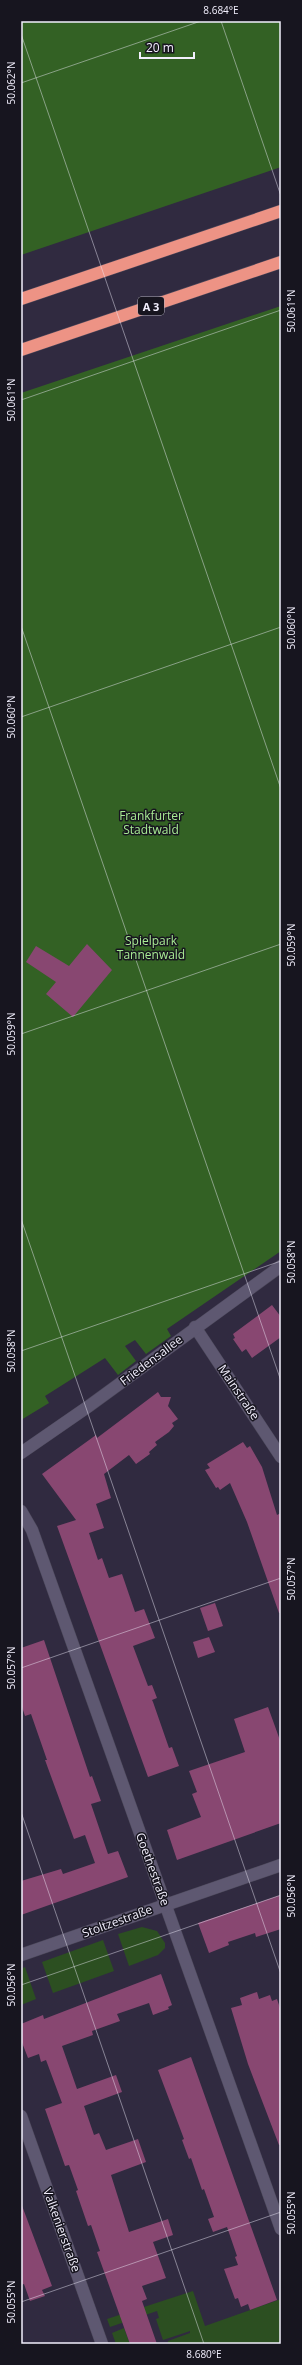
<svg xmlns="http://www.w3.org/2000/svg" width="302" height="2365" font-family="'Open Sans',sans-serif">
  <rect width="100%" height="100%" fill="#302a40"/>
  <g fill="#2c4f21">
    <path d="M142,1927L157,1931L165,1943V1948L158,1955L129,1966L118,1934Z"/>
    <path d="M103,1940L114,1971L53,1993L42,1962Z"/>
    <path d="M25,1967L36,1999L21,2005V1969Z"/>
    <path d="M193,2291L205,2326L281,2299V2344H168V2341L190,2333V2331L163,2340L156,2319L159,2318L157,2311L110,2327L107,2319Z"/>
    <path d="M124,2328L130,2344H116L112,2333Z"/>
  </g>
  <g fill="#336124">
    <path d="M21,21H281V167L21,255Z"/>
    <path d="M281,306V1251L167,1329L171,1336L146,1354L135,1340L125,1346L136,1361L118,1375L105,1358L45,1396L49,1403L21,1420V393Z"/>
  </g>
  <g fill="#884771">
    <path d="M87,944L112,970L73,1017L46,994L56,982L26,962L36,946L69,966Z"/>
    <path d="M272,1305L281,1317V1337L252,1358L246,1349L242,1352L233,1339L235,1338L233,1334Z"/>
    <path d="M158,1392L161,1397H171L168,1406L178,1419L172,1423L174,1426L169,1432L155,1442L157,1445L149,1452L150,1454L136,1464L129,1455L104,1474L111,1498L96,1504L104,1528L89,1533L98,1560L102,1558L109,1578L122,1574L135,1612L144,1609L155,1638L133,1646L148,1686L152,1685L157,1698L152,1700L153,1702L169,1748L172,1747L179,1766L148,1777L57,1526L76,1520L42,1474L96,1435L97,1438Z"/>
    <path d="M243,1442L247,1448L250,1446L262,1467L277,1515L281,1513V1613H279L247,1522L230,1483L220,1490L218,1487L216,1488L205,1470L210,1468L207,1464Z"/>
    <path d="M215,1603L223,1626L208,1631L200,1608Z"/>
    <path d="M209,1637L215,1652L198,1658L193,1642Z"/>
    <path d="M44,1640L90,1777L92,1776L101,1801L91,1804L108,1854L118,1851L128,1877L21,1915V1881L61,1869L63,1874L95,1863L85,1835L74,1839L45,1760H47L31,1714L25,1716L21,1704V1648Z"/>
    <path d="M268,1707L281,1743V1823L177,1860L167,1830L201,1817L192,1794L197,1792L189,1771L245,1752L234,1719Z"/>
    <path d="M281,1895V1929L256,1937L255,1933L228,1942L229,1945L209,1953L198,1923Z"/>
    <path d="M161,1974L172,2005L168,2007L169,2009L153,2015L149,2003L117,2014L120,2021L92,2031L93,2035L62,2046L77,2089L116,2075L122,2092L84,2106L94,2135L99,2133L106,2150L138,2139L146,2162L111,2175L129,2232L168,2219L173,2235L153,2242L166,2278L142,2286L147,2299L142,2301L157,2344H130L97,2252L100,2251L91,2225L88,2226L76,2191L78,2190L69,2165L65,2166L45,2109L62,2103L46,2060L41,2062L39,2054L28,2058L21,2040V2024L43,2015L44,2019Z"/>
    <path d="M257,1992L259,1999L270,1995L272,2001L277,1999L281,2011V2145H279L248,2064L231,2008L242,2005L240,1998Z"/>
    <path d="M191,2057L277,2300L250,2310L248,2304L241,2307L238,2298L235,2299L224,2269L238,2265L235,2257L237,2256L227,2227L213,2232L208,2219L214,2217L204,2189L202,2190L191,2158L189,2159L182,2140L184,2139L158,2070Z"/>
    <path d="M21,2203L52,2286L42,2290L45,2296L30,2301L24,2284L21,2285Z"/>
  </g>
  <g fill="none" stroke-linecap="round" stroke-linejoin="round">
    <defs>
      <g id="minor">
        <path d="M195,1327L281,1457"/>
        <path d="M21,1453L89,1406L281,1266"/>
        <path d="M21,1511L32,1530L281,2229"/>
        <path d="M21,1955L281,1865"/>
        <path d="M21,2116L102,2344"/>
      </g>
      <g id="highway">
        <path d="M21,299L281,211"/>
        <path d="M21,350L281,262"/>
      </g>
    </defs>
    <use href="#minor" stroke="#4c485a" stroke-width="13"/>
    <use href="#highway" stroke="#4c485a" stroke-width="13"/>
    <use href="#minor" stroke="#5e5871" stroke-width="12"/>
    <use href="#highway" stroke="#ed9385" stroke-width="12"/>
  </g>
  <path fill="none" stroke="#f2effd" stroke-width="1" stroke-opacity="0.45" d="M221,21L281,196M21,34L281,789M21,83L201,21M21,400L281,310M21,626L281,1381M21,717L281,627M21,1034L281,944M21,1219L281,1974M21,1351L281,1261M21,1668L281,1578M21,1812L204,2344M21,1985L281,1895M21,2302L281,2212"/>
  <g text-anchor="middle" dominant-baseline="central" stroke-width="3" stroke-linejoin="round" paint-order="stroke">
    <rect fill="#17151f" stroke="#b0aeba" stroke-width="1" x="138" y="297" width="26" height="18" rx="3"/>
    <g font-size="11" font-weight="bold" fill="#f2effd">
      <text x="151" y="306">A 3</text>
    </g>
    <g font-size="12" fill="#a8eb94" stroke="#17151f">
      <text x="151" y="815">Frankfurter<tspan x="151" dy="14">Stadtwald</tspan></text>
      <text x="151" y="940">Spielpark<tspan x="151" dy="14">Tannenwald</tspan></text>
    </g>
    <g font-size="12" fill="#f2effd" stroke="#17151f">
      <text transform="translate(151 1360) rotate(-37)">Friedensallee</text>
      <text transform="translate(239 1392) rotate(56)">Mainstraße</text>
      <text transform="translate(153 1869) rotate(70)">Goethestraße</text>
      <text transform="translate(117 1921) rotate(-20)">Stoltzestraße</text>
      <text transform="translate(62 2230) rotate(70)">Valkenierstraße</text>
    </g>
  </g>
  <rect width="302" height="2365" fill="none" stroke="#17151f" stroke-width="44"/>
  <path d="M140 52v6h54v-6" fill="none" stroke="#f2effd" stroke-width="2"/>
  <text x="146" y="52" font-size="12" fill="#f2effd" stroke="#17151f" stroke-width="3" paint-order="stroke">20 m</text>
  <rect x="22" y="22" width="258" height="2321" fill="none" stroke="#f2effd" stroke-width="1.5"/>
  <g font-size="10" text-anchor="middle" fill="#f2effd">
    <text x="221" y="14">8.684°E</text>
    <text transform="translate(11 83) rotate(-90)" y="4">50.062°N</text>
    <text transform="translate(291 311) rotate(-90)" y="4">50.061°N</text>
    <text transform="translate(11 400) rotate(-90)" y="4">50.061°N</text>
    <text transform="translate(291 628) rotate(-90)" y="4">50.060°N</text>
    <text transform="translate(11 717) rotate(-90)" y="4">50.060°N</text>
    <text transform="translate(291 945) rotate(-90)" y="4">50.059°N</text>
    <text transform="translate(11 1034) rotate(-90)" y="4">50.059°N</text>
    <text transform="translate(291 1262) rotate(-90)" y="4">50.058°N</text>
    <text transform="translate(11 1351) rotate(-90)" y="4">50.058°N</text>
    <text transform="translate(291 1579) rotate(-90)" y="4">50.057°N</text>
    <text transform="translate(11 1668) rotate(-90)" y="4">50.057°N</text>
    <text transform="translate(291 1896) rotate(-90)" y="4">50.056°N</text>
    <text transform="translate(11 1985) rotate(-90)" y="4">50.056°N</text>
    <text transform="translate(291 2213) rotate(-90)" y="4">50.055°N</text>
    <text transform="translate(11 2302) rotate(-90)" y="4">50.055°N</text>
    <text x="204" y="2358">8.680°E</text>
  </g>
</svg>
